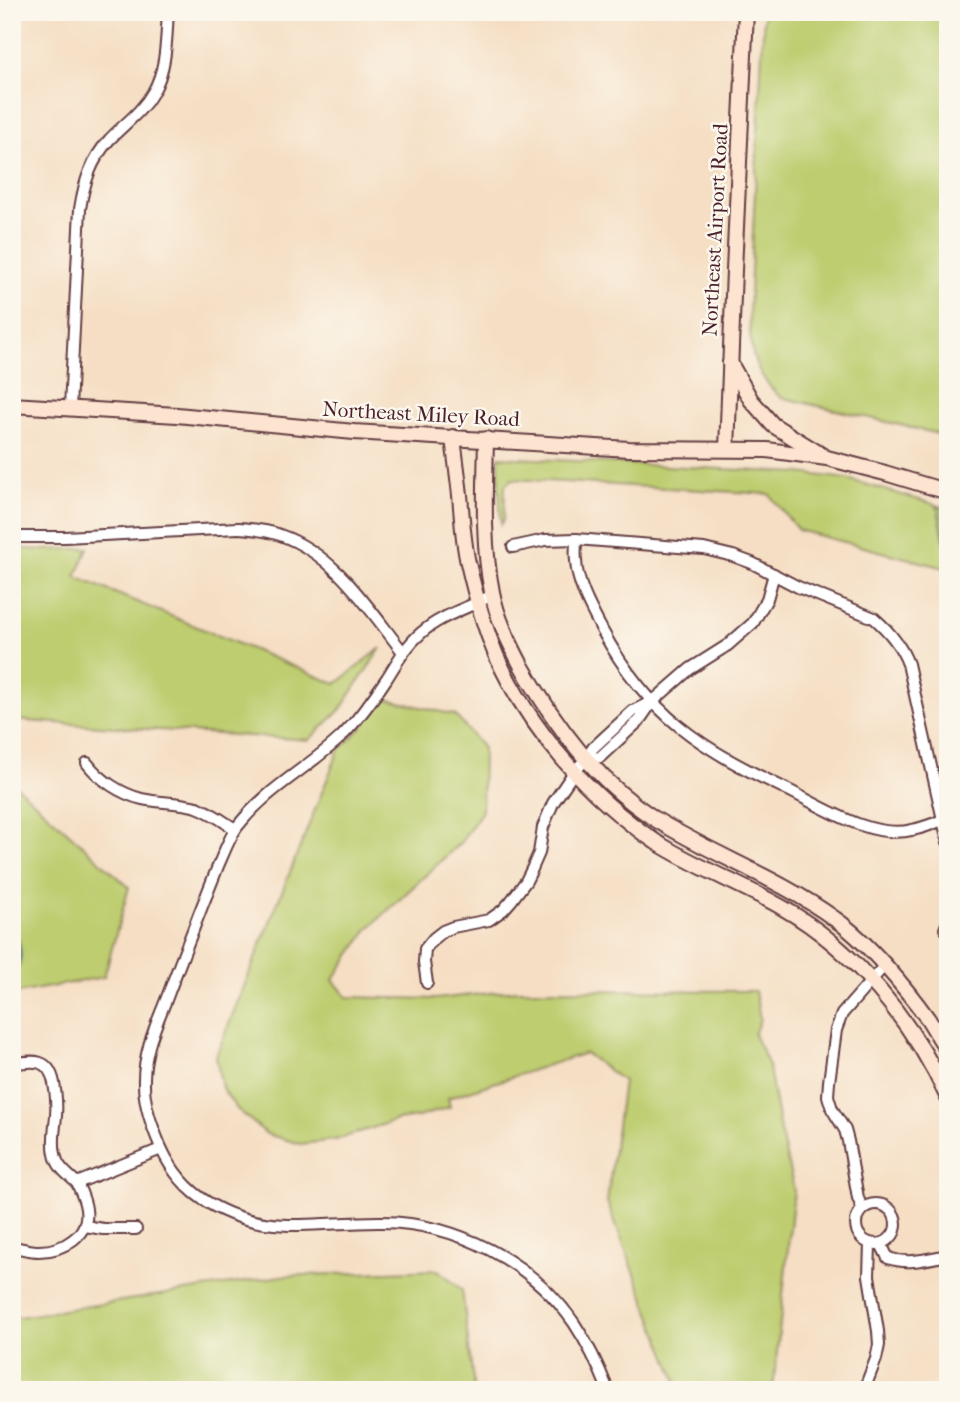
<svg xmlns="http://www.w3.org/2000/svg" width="960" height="1402" font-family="'IM FELL French Canon',serif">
  <defs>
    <pattern id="forest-firs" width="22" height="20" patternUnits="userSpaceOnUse" patternTransform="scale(1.75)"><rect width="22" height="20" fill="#96b062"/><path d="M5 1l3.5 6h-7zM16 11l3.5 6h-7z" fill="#7c8f51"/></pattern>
    <pattern id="water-waves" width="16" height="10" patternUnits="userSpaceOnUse" patternTransform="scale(1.75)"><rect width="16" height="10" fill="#5ea2d3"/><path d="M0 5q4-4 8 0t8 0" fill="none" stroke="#5083ab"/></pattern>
  </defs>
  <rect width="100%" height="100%" fill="#fbf7ec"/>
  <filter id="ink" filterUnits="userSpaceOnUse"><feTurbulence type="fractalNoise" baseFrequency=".0143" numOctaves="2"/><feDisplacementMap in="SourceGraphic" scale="14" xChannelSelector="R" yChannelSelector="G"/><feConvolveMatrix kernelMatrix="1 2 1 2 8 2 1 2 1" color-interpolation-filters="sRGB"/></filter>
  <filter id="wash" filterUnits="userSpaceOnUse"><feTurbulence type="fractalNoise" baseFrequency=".00686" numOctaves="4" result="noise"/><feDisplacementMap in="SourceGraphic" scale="28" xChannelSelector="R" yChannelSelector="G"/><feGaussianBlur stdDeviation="1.57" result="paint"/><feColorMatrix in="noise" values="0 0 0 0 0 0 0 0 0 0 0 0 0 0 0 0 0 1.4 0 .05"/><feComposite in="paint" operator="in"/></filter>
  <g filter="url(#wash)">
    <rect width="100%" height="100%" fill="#f5dec3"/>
    <g fill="#bdcd6f" stroke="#84764d" stroke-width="2">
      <path d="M764,12H948V437L943,435L780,397C752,371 750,350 749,313Z"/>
      <path d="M499,457L799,473L847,479L937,505L948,558V569L798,530L769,494L512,479L505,485L504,519L501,524L499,490Z"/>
      <path d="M12,548L45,550L88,548L76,577L336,684L381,648L340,710L309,740L12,720Z"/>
      <path d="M382,698L455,715L483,748L482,811L461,842L368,929L333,980L347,997L436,999L516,990L755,991L760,1019L754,1035L768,1063L780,1130L794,1190L773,1390H680L607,1202L623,1081L585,1053L448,1098L450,1107L418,1117L397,1120L335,1140L300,1144L267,1134L237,1109L222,1088L216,1056L339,750L363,726Z"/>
      <path d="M12,782L129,887L104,977L12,994Z"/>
      <path d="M438,1270L462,1290L474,1390H12V1318L281,1276Z"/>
    </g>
    <path fill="url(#forest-firs)" stroke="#706846" stroke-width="2" d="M937,505L948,509V558Z"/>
    <g fill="url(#water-waves)" stroke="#54607f" stroke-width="2">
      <path d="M12,930C23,944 24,963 12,977Z"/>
      <path d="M943,1342L948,1343V1366L938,1364L939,1351Z"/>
    </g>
  </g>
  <g filter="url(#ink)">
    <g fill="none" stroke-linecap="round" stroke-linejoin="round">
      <defs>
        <g id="street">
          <path d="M70,408L80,209C84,183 91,160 109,140C124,124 142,112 153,92C167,68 166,39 168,12"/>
          <path d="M12,537H65L238,528C252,529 267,530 280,535C335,554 368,608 403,652"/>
          <path d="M576,539C576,546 575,554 576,561C577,584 591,609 602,630C648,716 702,749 788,790C823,807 872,840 912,830C922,828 933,824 942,820"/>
          <path d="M513,547L545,540L576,539L704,549L733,556L752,563L798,587L874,618C889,631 901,645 908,664L948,842"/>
          <path d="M492,595C469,608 441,615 421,633C406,646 397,662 387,678C373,699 359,719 341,737C307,769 267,788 237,827C229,838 224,853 218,866C210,887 201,908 193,930C184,953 175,976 166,1000C155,1027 143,1054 144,1084C144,1102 150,1121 157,1138C166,1162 180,1183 201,1198C260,1239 317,1221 382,1222C457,1223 532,1262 574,1323C588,1344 599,1367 608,1390"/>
          <path d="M585,760L593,748L633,711L649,703"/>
          <path d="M87,763C100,780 121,794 142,799C160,803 179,802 197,807C211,812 223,821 235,829"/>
          <path d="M945,929L948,922"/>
          <path d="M427,983L424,962L425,949L434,938L443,931L453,927L489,920L503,910L511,901L526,881L532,869L539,853L543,827L553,803L574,772L585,760L600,757L639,721L652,702L690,669L728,645L753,623L767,599L774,574"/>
          <path d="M12,1064C34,1060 49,1058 54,1083C56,1094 57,1104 56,1116C55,1128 52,1141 55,1154C57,1167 67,1174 77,1183L161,1149"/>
          <circle cx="876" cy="1224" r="20"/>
          <path d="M862,1208L858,1198L848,1141L845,1130L832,1109L828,1096L829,1082L836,1030L842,1014L884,966"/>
          <path d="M85,1226L103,1229H136"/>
          <path d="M881,1244L888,1258C908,1265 927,1259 948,1255"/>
          <path d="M12,1247C21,1248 30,1251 39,1251C63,1251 90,1235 86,1209C85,1200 81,1192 77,1183"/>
          <path d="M864,1390L876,1359L879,1345L878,1331L869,1276L870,1244"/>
        </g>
        <g id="secondary">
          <path d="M730,363L751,400L773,425L823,456"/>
          <path d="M12,405L177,415L354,432L629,449L767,450L827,458L885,473L948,492"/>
          <path d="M453,437C455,456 458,476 460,495C462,518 463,541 468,563C475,594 484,626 496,655C529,729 589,797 656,842C697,868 742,884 783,908C855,949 914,1024 948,1098"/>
          <path d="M486,439C485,489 482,542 492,592C497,618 509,642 521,665C555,725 596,781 655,819C713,855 779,878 835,919C868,942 905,987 928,1019C935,1030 941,1041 948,1051"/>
          <path d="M727,449L734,270L746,12"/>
        </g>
      </defs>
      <use href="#street" stroke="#643c42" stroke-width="14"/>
      <use href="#secondary" stroke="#643c42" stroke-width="18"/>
      <use href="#street" stroke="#fff" stroke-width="10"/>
      <use href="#secondary" stroke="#fde4d0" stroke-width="14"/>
    </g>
  </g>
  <g text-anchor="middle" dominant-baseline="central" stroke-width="5" stroke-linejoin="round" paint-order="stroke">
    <g font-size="21" fill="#4a1f2b" stroke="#fbf7ec">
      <text transform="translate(715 230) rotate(-87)">Northeast Airport Road</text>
      <text transform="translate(421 414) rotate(3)">Northeast Miley Road</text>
    </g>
  </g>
  <rect width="960" height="1402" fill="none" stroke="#fbf7ec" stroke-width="42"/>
</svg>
